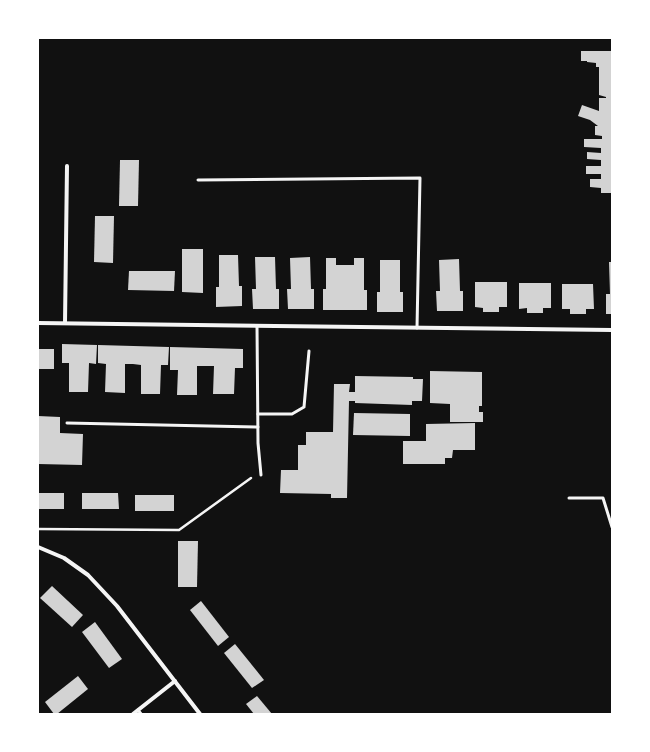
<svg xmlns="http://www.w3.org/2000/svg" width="650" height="752" font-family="Roboto,sans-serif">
  <rect width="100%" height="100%" fill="#111"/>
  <g fill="#d3d3d3">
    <path d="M581,51H612V193H601V188L590,187V179H601V174H586V166H601V160L587,159V152L601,153V148L584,147V139H602V136L595,135V126H598L590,120L578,116L582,105L599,111V98H606V97L599,95V67H596V63L587,62V61H581Z"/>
    <path d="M120,160H139L138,206H119Z"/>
    <path d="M95,216H114L113,263L94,262Z"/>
    <path d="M182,249H203V293L182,292Z"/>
    <path d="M219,255H238L239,286H242V306L216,307V287H219Z"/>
    <path d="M255,257H275L276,289H279V309H253L252,289H256Z"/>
    <path d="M310,257L311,289H314V309H288L287,289H291L290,258Z"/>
    <path d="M326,258H336V265H354V258H364V290H367V310H323V289H326Z"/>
    <path d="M459,259L460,291H463V311H437L436,291H440L439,260Z"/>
    <path d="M380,260H400V292H403V312H377V292H380Z"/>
    <path d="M609,262H612V314H606V294H610Z"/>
    <path d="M129,271H175L174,291L128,290Z"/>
    <path d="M475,282H507V307H499V312H483V308L475,307Z"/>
    <path d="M519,283H551V308H543V313H527V308L519,309Z"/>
    <path d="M562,284H593L594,309H586V314H570V309H562Z"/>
    <path d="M62,344L97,345L96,364L89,363L88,392H69V363H62Z"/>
    <path d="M98,345L169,347L168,365H161L160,394H141V365L133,364H125V393L105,392L106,364L98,363Z"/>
    <path d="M170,347L243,349V368H235L234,394H213L214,366H197V395H177L178,370H170Z"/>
    <rect x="38" y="349" width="16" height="20"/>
    <path d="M430,371L482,372V406H479V412H483V422H450V404L430,403Z"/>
    <path d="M355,376L413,377V379H423L422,401H412V405L355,403V401H349L347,498H331V494L280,493L281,470H298V445H306V432H333L334,384H350L349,392H355Z"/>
    <path d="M354,413L410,414V436L353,435Z"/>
    <path d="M38,416L60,417V433L83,434L82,465L38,464Z"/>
    <path d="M475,423V450H453L452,458H445V464H403V441H426V424Z"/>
    <rect x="38" y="493" width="26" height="16"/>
    <path d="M82,493H118L119,509H82Z"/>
    <rect x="135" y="495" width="39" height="16"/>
    <path d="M178,541H198L197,587H178Z"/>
    <path d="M52,586L83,615L72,627L40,598Z"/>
    <path d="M201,601L229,637L218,646L190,610Z"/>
    <path d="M95,622L122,659L109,668L82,632Z"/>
    <path d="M235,644L264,680L252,688L224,653Z"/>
    <path d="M78,676L88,689L57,714H54L45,702Z"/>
    <path d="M257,696L272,714H254L246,704Z"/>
  </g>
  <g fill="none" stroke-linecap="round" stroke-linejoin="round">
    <path stroke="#f5f5f5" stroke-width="2.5" d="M38,529L179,530L251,478"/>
    <g stroke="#f5f5f5" stroke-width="3">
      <path d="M198,180L420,178L417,328"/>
      <path d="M257,326L258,443L261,475"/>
      <path d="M258,414H292L304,407L309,351"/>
      <path d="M67,423L258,427"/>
      <path d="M569,498H603L612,527"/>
      <path d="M138,710L141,714"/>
    </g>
    <g stroke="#f5f5f5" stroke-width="4">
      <path d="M38,323L612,330"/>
      <path d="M65,323L67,166"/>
      <path d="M38,547L64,558L88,575L117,606L200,714"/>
      <path d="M133,714L175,681"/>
    </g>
  </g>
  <rect width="650" height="752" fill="none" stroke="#ffffff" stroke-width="78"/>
</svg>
